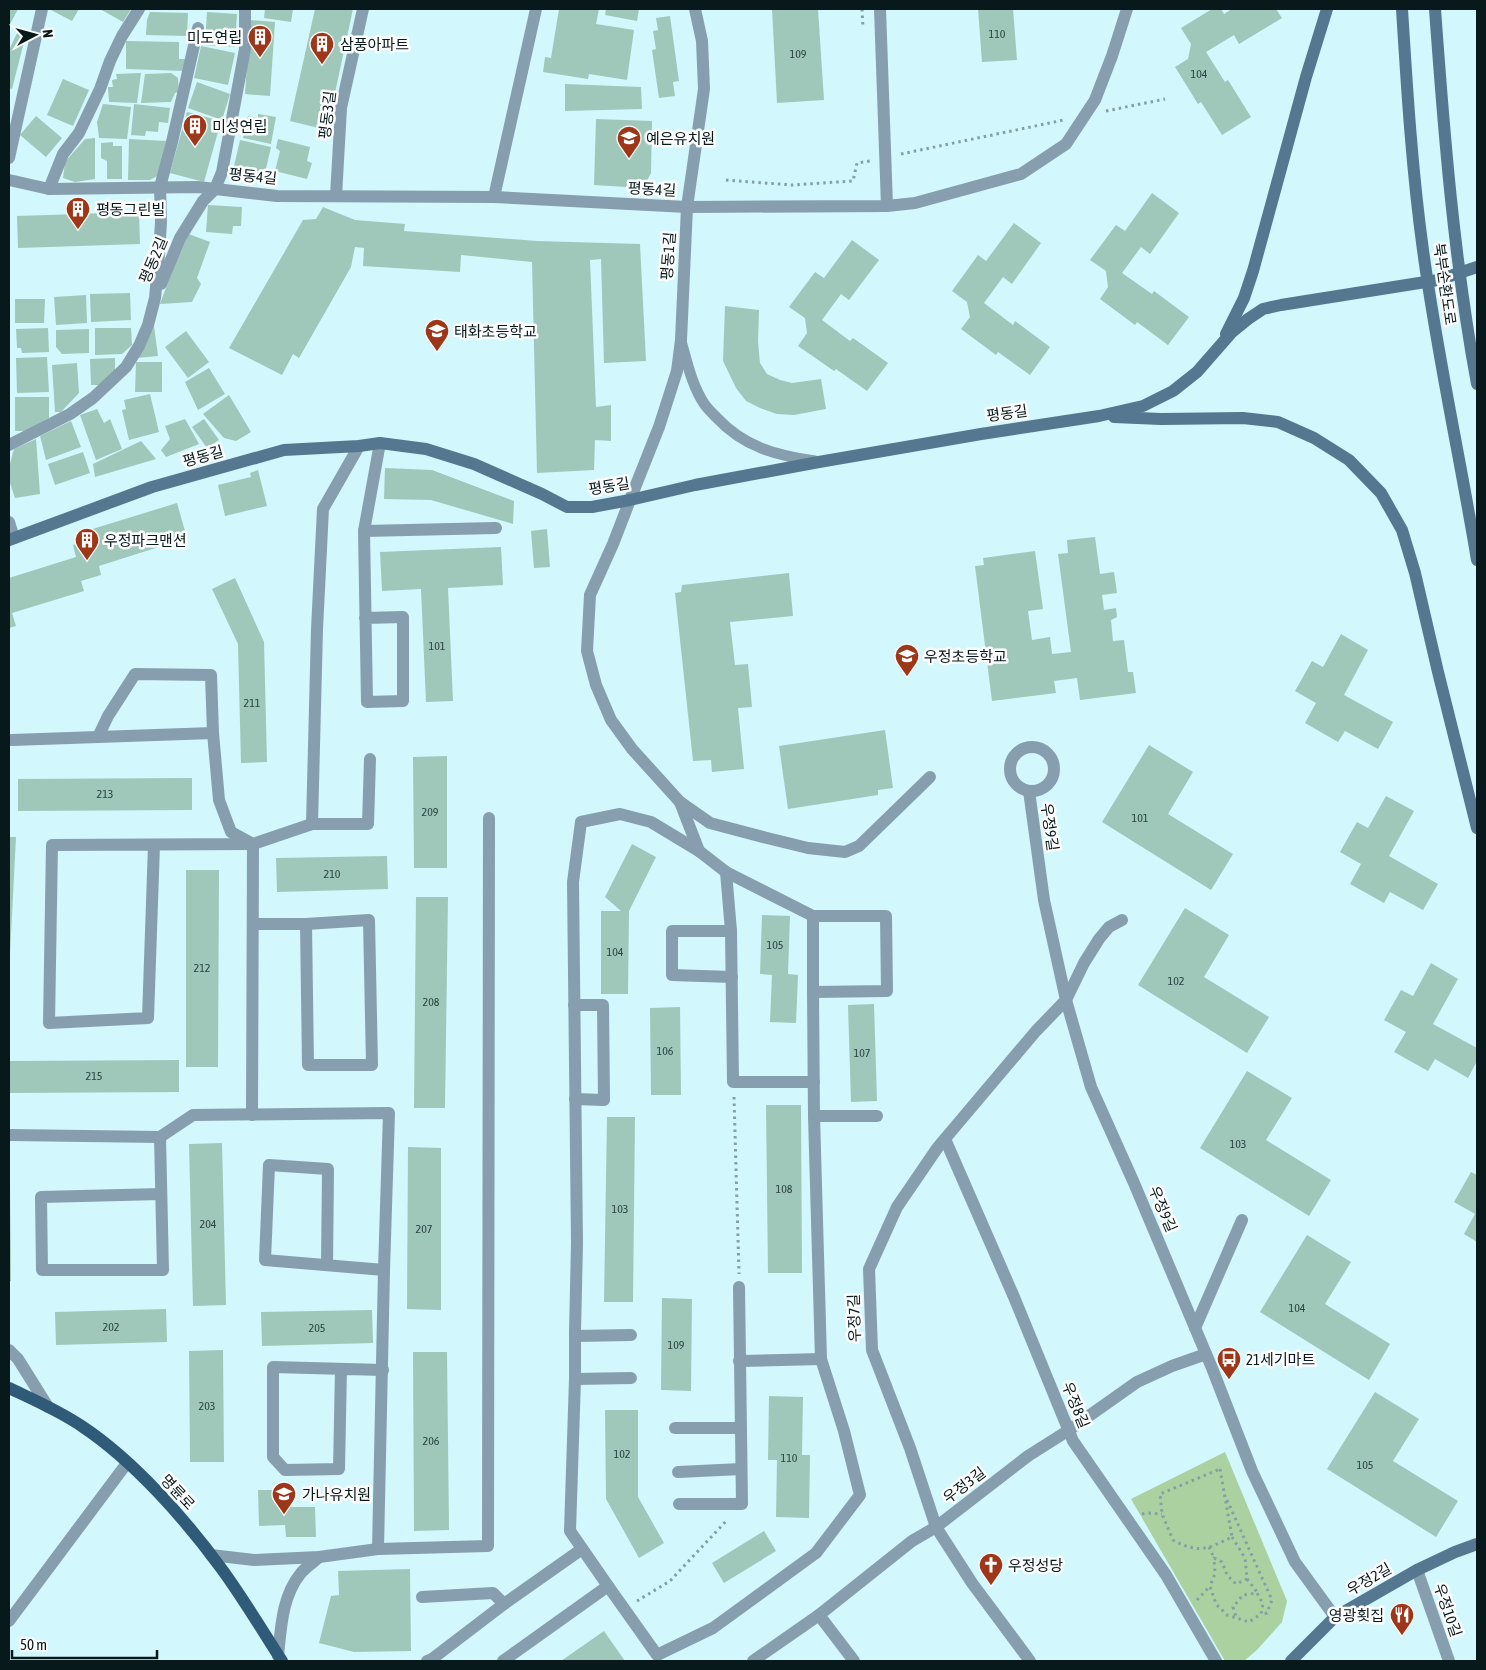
<svg xmlns="http://www.w3.org/2000/svg" width="1486" height="1670" font-family="'Asap Condensed','Noto Sans KR',sans-serif">
  <rect width="100%" height="100%" fill="#d2f7fc"/>
  <path fill="#acd1a1" d="M1225,1452L1287,1601L1282,1622L1257,1650L1244,1661H1225L1131,1499Z"/>
  <g fill="#9fc8ba">
    <path d="M9,9H18L9,26Z"/>
    <path d="M49,9H79L72,21Z"/>
    <path d="M100,9H131L123,22Z"/>
    <path d="M265,9H293L291,22L264,18Z"/>
    <path d="M315,9H353L327,130L290,121Z"/>
    <path d="M559,9H599L596,24L634,30L627,80L589,74L588,79L543,72L545,57L551,58Z"/>
    <path d="M606,9H639L637,21L605,15Z"/>
    <path d="M772,9H818L824,100L777,103Z"/>
    <path d="M978,9H1013L1017,60L982,62Z"/>
    <path d="M1212,9H1221L1224,14L1232,9H1276L1282,18L1239,44L1234,35L1206,52L1225,82L1228,80L1251,117L1222,135L1201,102L1198,104L1175,67L1188,59L1191,44L1181,28Z"/>
    <path d="M150,12L188,13L187,36L146,35L147,20Z"/>
    <path d="M207,12L237,14L235,47L205,45Z"/>
    <path d="M670,16L679,81L673,82L675,96L659,98L652,50L656,49L653,31L658,30L656,18Z"/>
    <path d="M250,20L275,22L270,96L245,94Z"/>
    <path d="M18,31L26,34L12,89L9,88V50Z"/>
    <path d="M126,41L179,42V59H185V71L126,69Z"/>
    <path d="M201,46L235,53L228,85L194,78Z"/>
    <path d="M141,73L137,103L109,102L108,87H113L112,80L117,79L116,74Z"/>
    <path d="M171,73L178,78L179,92L175,93L171,102L141,103L145,74Z"/>
    <path d="M63,79L89,90L73,126L47,115Z"/>
    <path d="M197,82L230,94L222,120L188,108Z"/>
    <path d="M565,84L641,87L642,109L565,111Z"/>
    <path d="M103,104L131,107L127,139L99,138L97,122Z"/>
    <path d="M134,104L170,108L168,123L159,122L158,132L146,131L145,136L131,135Z"/>
    <path d="M187,112L221,121L204,182L170,173Z"/>
    <path d="M258,114L276,117L271,144L243,138L248,116L258,118Z"/>
    <path d="M36,116L62,138L46,157L20,135Z"/>
    <path d="M596,119L652,121L651,173L643,188L594,185Z"/>
    <path d="M95,138V179L75,182L63,178L65,162L85,139Z"/>
    <path d="M129,139L166,141L159,175L150,180H128Z"/>
    <path d="M278,139L310,147L307,161L312,163L307,179L275,171L280,151L276,148Z"/>
    <path d="M240,140L271,147L265,173L234,166Z"/>
    <path d="M113,142V146H122V179H107V161L101,158V143Z"/>
    <path d="M1152,193L1179,213L1150,254L1141,247L1122,273L1152,294L1154,291L1189,317L1168,345L1137,322L1135,325L1100,299L1108,287L1106,271L1090,260L1116,225L1125,231Z"/>
    <path d="M208,205L242,207L241,226H233L232,234L206,232Z"/>
    <path d="M323,207L355,220L405,224L404,231L537,241L640,244L646,361L604,363L601,259L590,260L596,407L611,405V441L595,440L594,470L537,473L532,262L461,255L460,272L363,266L364,248L355,247L351,267L299,358L293,354L282,375L229,348L303,220L316,219Z"/>
    <path d="M139,212L140,244L18,248L17,216Z"/>
    <path d="M1014,223L1041,243L1012,284L1003,277L984,303L1013,325L1015,321L1050,347L1030,375L998,352L996,355L961,329L970,317L967,302L952,291L978,255L986,261Z"/>
    <path d="M186,233L210,242L197,278L201,284L192,302L160,304Z"/>
    <path d="M852,240L879,260L849,300L841,294L822,320L850,341L853,338L888,363L867,391L836,369L834,371L798,346L807,333L805,318L789,307L815,272L824,278Z"/>
    <path d="M130,293L131,320L91,322L90,294Z"/>
    <path d="M86,295L87,323L56,325L54,297Z"/>
    <path d="M15,299H45L44,323H15Z"/>
    <path d="M725,306L759,310L758,342L760,363L767,374L780,380L792,383L821,379L826,409L794,415L777,414L760,408L746,401L736,388L723,361Z"/>
    <path d="M154,326L158,356L137,358Z"/>
    <path d="M48,328L49,352L22,353L21,348H17L16,329Z"/>
    <path d="M95,328H131L132,345L122,354L95,355Z"/>
    <path d="M89,329V353L62,354L56,347V330Z"/>
    <path d="M186,331L209,362L188,378L165,347Z"/>
    <path d="M47,357L49,392L17,393L16,358Z"/>
    <path d="M115,358V372L100,385H91L90,359Z"/>
    <path d="M136,362H162V392H135Z"/>
    <path d="M77,363L79,393L61,412H55L52,365Z"/>
    <path d="M209,368L225,394L198,410L185,382Z"/>
    <path d="M150,394L159,432L129,440L122,410L126,409L124,400Z"/>
    <path d="M229,395L251,432L236,441L224,438L203,414Z"/>
    <path d="M15,397H49V418L25,431H15Z"/>
    <path d="M97,409L104,423L110,419L122,449L96,460L80,415Z"/>
    <path d="M185,419L199,444L166,457L161,450L170,439L165,426Z"/>
    <path d="M204,419L219,440L207,448L192,427Z"/>
    <path d="M71,421L81,447L46,460L40,436Z"/>
    <path d="M36,439L40,494L15,498L9,480V467L14,449Z"/>
    <path d="M141,441L156,459L95,477L93,464Z"/>
    <path d="M83,452L90,473L55,485L48,464Z"/>
    <path d="M385,468L432,470L514,501L513,524L431,500L384,499Z"/>
    <path d="M258,470L267,506L225,516L218,485L251,477L250,473Z"/>
    <path d="M177,503L187,538L99,566L101,575L81,581L84,591L12,613L16,626L9,628V578L76,557L73,545L89,540L86,531Z"/>
    <path d="M547,529L550,567L534,568L531,531Z"/>
    <path d="M1095,537L1100,574L1114,572L1117,593L1102,595L1104,610L1116,608L1117,617L1111,620L1113,641L1124,640L1128,672H1133L1136,693L1080,700L1077,678L1054,681L1056,693L992,701L975,566L984,565L983,558L1035,551L1043,609L1028,611L1032,640L1050,637L1052,654L1071,652L1058,554L1068,553L1067,540Z"/>
    <path d="M501,547L503,585L448,588L453,701L426,702L421,589L382,591L380,552Z"/>
    <path d="M789,573L793,616L730,622L735,665L748,664L752,707L738,708L744,769L712,772L711,760L693,761L675,593L681,592L682,585Z"/>
    <path d="M235,578L264,642L267,762L241,763L238,644L212,589Z"/>
    <path d="M1341,634L1368,650L1344,695L1393,722L1378,749L1345,731L1338,742L1305,723L1316,703L1295,691L1312,661L1323,667Z"/>
    <path d="M885,730L893,788L878,790V795L788,809L779,746Z"/>
    <path d="M1149,745L1193,772L1168,814L1233,854L1211,890L1102,822Z"/>
    <path d="M447,756V868H414L413,757Z"/>
    <path d="M192,778V810L18,811V779Z"/>
    <path d="M1386,796L1414,811L1389,856L1438,884L1423,910L1390,892L1384,903L1350,884L1361,864L1340,852L1357,822L1368,828Z"/>
    <path d="M9,837H16L10,954H9Z"/>
    <path d="M632,844L656,857L629,911L628,994H601V911H621L605,897Z"/>
    <path d="M387,856L388,889L277,892L276,858Z"/>
    <path d="M186,870H219L218,1067H186Z"/>
    <path d="M416,897H448L445,1108H414Z"/>
    <path d="M1185,908L1229,935L1204,977L1269,1017L1247,1053L1138,985Z"/>
    <path d="M762,915L790,916L788,974L798,975L796,1023L770,1022L772,975L760,974Z"/>
    <path d="M1431,963L1458,979L1433,1024L1477,1048V1061L1468,1078L1435,1059L1428,1071L1394,1052L1406,1032L1384,1020L1401,990L1413,996Z"/>
    <path d="M874,1004L877,1101L851,1102L848,1005Z"/>
    <path d="M680,1007L681,1095H651L650,1008Z"/>
    <path d="M179,1060V1092L9,1093V1061Z"/>
    <path d="M1247,1071L1292,1098L1266,1140L1331,1180L1309,1216L1200,1148Z"/>
    <path d="M766,1105H801L802,1273H768Z"/>
    <path d="M607,1117H635L633,1302H604Z"/>
    <path d="M222,1143L226,1305L193,1306L189,1144Z"/>
    <path d="M408,1147L441,1148V1310L407,1309Z"/>
    <path d="M1471,1172L1477,1175V1242L1464,1234L1475,1214L1454,1202Z"/>
    <path d="M9,1182H10L11,1281H9Z"/>
    <path d="M1307,1235L1351,1262L1325,1304L1390,1344L1369,1380L1260,1312Z"/>
    <path d="M662,1298L692,1299L691,1391L661,1390Z"/>
    <path d="M166,1309L167,1342L56,1345L55,1312Z"/>
    <path d="M372,1310L373,1343L262,1346L261,1312Z"/>
    <path d="M223,1350L224,1462H190L189,1351Z"/>
    <path d="M413,1352H447L449,1530L414,1531Z"/>
    <path d="M1375,1392L1419,1419L1393,1461L1458,1501L1436,1537L1327,1469Z"/>
    <path d="M769,1396L803,1397L802,1455H810L809,1518L776,1517L777,1460H768Z"/>
    <path d="M605,1410H638V1497L664,1543L639,1558L606,1499Z"/>
    <path d="M258,1490H287V1507H315L316,1537H286L285,1525L259,1526Z"/>
    <path d="M764,1531L776,1551L724,1583L712,1563Z"/>
    <path d="M410,1569L411,1651L354,1652L319,1643L331,1596L339,1595L338,1571Z"/>
    <path d="M604,1631L625,1661H561Z"/>
  </g>
  <g fill="none" stroke-linecap="round" stroke-linejoin="round">
    <g stroke="#83a0a4" stroke-width="3" stroke-dasharray="2.5 4" stroke-linecap="butt">
      <path d="M862,9L863,28"/>
      <path d="M1106,111L1165,99"/>
      <path d="M901,154L1064,120"/>
      <path d="M726,180L792,185L853,181L857,163L870,161"/>
      <path d="M734,1097L739,1274"/>
      <path d="M1220,1469L1232,1537C1207,1549 1199,1554 1173,1540L1162,1514L1160,1494Z"/>
      <path d="M1227,1500L1272,1600L1267,1613L1261,1614"/>
      <path d="M1142,1514L1148,1513L1162,1514"/>
      <path d="M1232,1537L1245,1558L1247,1579L1236,1584L1227,1575L1222,1562L1214,1558L1215,1574L1210,1586L1216,1604L1227,1615L1249,1622L1261,1614L1263,1604L1257,1593L1243,1595L1233,1607L1236,1617"/>
      <path d="M1209,1547L1214,1558"/>
      <path d="M1247,1579L1257,1592"/>
      <path d="M1197,1600L1210,1586"/>
      <path d="M637,1601L670,1581L728,1519"/>
    </g>
    <path stroke="#879eaf" stroke-width="11" d="M681,341C687,362 692,386 705,405C708,409 712,413 716,417C744,447 775,455 815,461"/>
    <g stroke="#879eaf" stroke-width="12">
      <path d="M695,9L702,41L704,89L687,207L681,340L677,371L659,427L630,500L613,544L590,595L587,651L596,685L611,720L632,749L680,802L710,823L767,838L808,848L845,852L859,846L930,777"/>
      <path d="M9,158L42,9"/>
      <path d="M9,180L49,189L198,187L277,196L494,197L687,207L887,206L880,9"/>
      <path d="M49,189L63,154L79,133L100,89L110,61L122,36L139,9"/>
      <path d="M336,196L341,108L363,9"/>
      <path d="M494,197L536,9"/>
      <path d="M887,206L915,203L1021,174L1066,144L1095,100L1112,56L1127,9"/>
      <path d="M161,284L180,238L203,201L215,189L222,172L245,49V9"/>
      <path d="M9,445L70,414L93,398L126,367L139,346L148,325L155,298L159,255L161,222L160,187L172,142L198,28"/>
      <path d="M9,522L14,538"/>
      <path d="M364,531L496,528"/>
      <path d="M365,618L403,617V701L367,702L364,531L380,443"/>
      <path d="M213,733L98,737L108,716L135,674L211,675L213,733L219,800L231,832L253,844L252,1115"/>
      <path d="M12,740L98,737"/>
      <circle cx="1032" cy="769" r="22"/>
      <path d="M1029,791L1044,900L1066,1000L1091,1087L1134,1183L1212,1368L1252,1471L1295,1562L1335,1617"/>
      <path d="M680,802L699,851L726,872L813,916H886L887,991L813,992V916"/>
      <path d="M312,824H368L370,759"/>
      <path d="M154,845L148,1018L49,1023L52,845L253,844L312,824L317,629L323,509L359,446"/>
      <path d="M726,872L731,931L733,1082H814"/>
      <path d="M253,924H306L308,1065H372L369,920L306,924"/>
      <path d="M731,931H672V975L732,977"/>
      <path d="M574,1005H603L604,1100L575,1099"/>
      <path d="M814,1116H877"/>
      <path d="M9,1135L160,1137L193,1115L389,1113L384,1270L378,1549"/>
      <path d="M160,1137L163,1270H42L41,1197L161,1194"/>
      <path d="M945,1139L1014,1297L1073,1441L1166,1575L1216,1661"/>
      <path d="M327,1264L328,1169L269,1165L265,1260L384,1270"/>
      <path d="M1195,1328L1242,1220"/>
      <path d="M575,1336L631,1335"/>
      <path d="M9,1350L18,1359L48,1407"/>
      <path d="M739,1361L821,1359"/>
      <path d="M341,1369L339,1469L285,1470L273,1457V1367L383,1370"/>
      <path d="M575,1379L631,1378"/>
      <path d="M675,1428H740"/>
      <path d="M678,1472L741,1469"/>
      <path d="M679,1504H742L739,1287"/>
      <path d="M211,1555L254,1560L319,1557L378,1549L488,1546L489,818"/>
      <path d="M1417,1570L1449,1661"/>
      <path d="M608,1586L570,1531L575,1379V1332L577,1243L573,882L581,822L620,814L651,822L699,851"/>
      <path d="M422,1597L493,1593L504,1604"/>
      <path d="M819,1615L854,1661"/>
      <path d="M9,1621L127,1463"/>
      <path d="M278,1656C281,1627 282,1596 301,1573C306,1567 314,1562 319,1557"/>
      <path d="M427,1661L432,1659L504,1604L582,1549"/>
      <path d="M503,1661L608,1586L657,1655L713,1628L816,1553L860,1495L844,1431L821,1359L814,1116L813,992"/>
      <path d="M753,1661L819,1615L912,1541L936,1527L1028,1456L1069,1430L1137,1382L1172,1366L1206,1354"/>
      <path d="M1030,1661L972,1583L936,1527L910,1448L872,1350L869,1269L897,1207L938,1147L1036,1031L1066,1000L1084,963L1099,939L1109,927L1122,920"/>
    </g>
    <g stroke="#557790" stroke-width="12">
      <path d="M1402,9C1407,89 1412,171 1423,250C1437,354 1460,457 1477,560"/>
      <path d="M1435,9C1444,134 1454,260 1477,384"/>
      <path d="M1226,334L1244,298L1253,271L1306,77L1327,9"/>
      <path d="M1114,417L1161,419L1243,418L1278,422L1314,438L1349,460L1381,493L1402,530L1415,573L1438,672L1477,828"/>
      <path d="M9,540L152,487L284,450L359,446L380,443L426,449L474,464L542,494L567,507H592L630,500L695,485L819,462L981,434L1099,416L1143,406L1173,391L1197,372L1232,332L1248,319L1263,309L1281,305L1438,280L1477,267"/>
      <path d="M1291,1661L1335,1617L1417,1570L1455,1552L1477,1544"/>
    </g>
    <path stroke="#305b78" stroke-width="12" d="M9,1388C34,1400 60,1411 83,1427C134,1461 185,1519 221,1568C243,1598 262,1630 282,1661"/>
  </g>
  <defs>
    <symbol id="building-pin" viewBox="-11 -11 22 30"><path d="M0 17L-7.5 6A9.5 9.5 0 1 1 7.5 6Z" fill="#9e3619" stroke="#fcfcfc"/><path d="M-4-6H4V6H1V3H-1V6H-4ZM-2.5-4.3h1.7v1.8h-1.7ZM.8-4.3h1.7v1.8H.8ZM-2.5-1h1.7V.8h-1.7ZM.8-1h1.7V.8H.8Z" fill="#fff"/></symbol>
    <symbol id="school-pin" viewBox="-11 -11 22 30"><path d="M0 17L-7.5 6A9.5 9.5 0 1 1 7.5 6Z" fill="#9e3619" stroke="#fcfcfc"/><path d="M0-5L7-2L0 1L-7-2ZM-4 1L0 2.5L4 1V4Q0 6-4 4Z" fill="#fff"/></symbol>
    <symbol id="bus-pin" viewBox="-11 -11 22 30"><path d="M0 17L-7.5 6A9.5 9.5 0 1 1 7.5 6Z" fill="#9e3619" stroke="#fcfcfc"/><path d="M-5-6H5V4H4V6H2V4H-2V6H-4V4H-5ZM-3.5-4V0h7V-4ZM-3.5 1.2v1.5H-2V1.2ZM2 1.2v1.5H3.5V1.2Z" fill="#fff"/></symbol>
    <symbol id="church-pin" viewBox="-11 -11 22 30"><path d="M0 17L-7.5 6A9.5 9.5 0 1 1 7.5 6Z" fill="#9e3619" stroke="#fcfcfc"/><path d="M-1.2-6h2.4v3.5h3.3v2.4h-3.3V6h-2.4V-.1h-3.3v-2.4h3.3Z" fill="#fff"/></symbol>
    <symbol id="restaurant-pin" viewBox="-11 -11 22 30"><path d="M0 17L-7.5 6A9.5 9.5 0 1 1 7.5 6Z" fill="#9e3619" stroke="#fcfcfc"/><path d="M-5-6h1v4h1v-4h1v4h1v-4h1v5L-1.5 .5V6h-2V.5L-5-1ZM5-6V6H3V1.5H1.5Q1.5-4 5-6Z" fill="#fff"/></symbol>
  </defs>
  <g fill-rule="evenodd">
    <use href="#building-pin" x="246" y="23" width="28" height="38"/>
    <use href="#building-pin" x="308" y="30" width="28" height="38"/>
    <use href="#building-pin" x="181" y="112" width="28" height="38"/>
    <use href="#school-pin" x="615" y="124" width="28" height="38"/>
    <use href="#building-pin" x="64" y="195" width="28" height="38"/>
    <use href="#school-pin" x="423" y="317" width="28" height="38"/>
    <use href="#building-pin" x="73" y="526" width="28" height="38"/>
    <use href="#school-pin" x="893" y="642" width="28" height="38"/>
    <use href="#bus-pin" x="1215" y="1345" width="28" height="38"/>
    <use href="#school-pin" x="270" y="1480" width="28" height="38"/>
    <use href="#church-pin" x="977" y="1551" width="28" height="38"/>
    <use href="#restaurant-pin" x="1388" y="1601" width="28" height="38"/>
  </g>
  <g text-anchor="middle" dominant-baseline="central" stroke-width="5" stroke-linejoin="round" paint-order="stroke">
    <g font-size="12" fill="#2d4543">
      <text x="997" y="34">110</text>
      <text x="798" y="54">109</text>
      <text x="1199" y="74">104</text>
      <text x="437" y="646">101</text>
      <text x="252" y="703">211</text>
      <text x="105" y="794">213</text>
      <text x="430" y="812">209</text>
      <text x="1140" y="818">101</text>
      <text x="332" y="874">210</text>
      <text x="775" y="945">105</text>
      <text x="615" y="952">104</text>
      <text x="202" y="968">212</text>
      <text x="1176" y="981">102</text>
      <text x="431" y="1002">208</text>
      <text x="665" y="1051">106</text>
      <text x="862" y="1053">107</text>
      <text x="94" y="1076">215</text>
      <text x="1238" y="1144">103</text>
      <text x="784" y="1189">108</text>
      <text x="620" y="1209">103</text>
      <text x="208" y="1224">204</text>
      <text x="424" y="1229">207</text>
      <text x="1297" y="1308">104</text>
      <text x="111" y="1327">202</text>
      <text x="317" y="1328">205</text>
      <text x="676" y="1345">109</text>
      <text x="207" y="1406">203</text>
      <text x="431" y="1441">206</text>
      <text x="622" y="1454">102</text>
      <text x="789" y="1458">110</text>
      <text x="1365" y="1465">105</text>
    </g>
    <g font-size="15" fill="#07191b" stroke="#fcfcfc" text-anchor="start">
      <text x="242" y="37" text-anchor="end">미도연립</text>
      <text x="340" y="44">삼풍아파트</text>
      <text x="212" y="126">미성연립</text>
      <text x="646" y="138">예은유치원</text>
      <text x="96" y="209">평동그린빌</text>
      <text x="454" y="331">태화초등학교</text>
      <text x="104" y="540">우정파크맨션</text>
      <text x="924" y="656">우정초등학교</text>
      <text x="1246" y="1359">21세기마트</text>
      <text x="302" y="1494">가나유치원</text>
      <text x="1008" y="1565">우정성당</text>
      <text x="1384" y="1615" text-anchor="end">영광횟집</text>
    </g>
    <g font-size="15" fill="#07191b" stroke="#fcfcfc">
      <text transform="translate(327 115) rotate(-83)">평동3길</text>
      <text transform="translate(253 176) rotate(6)">평동4길</text>
      <text transform="translate(652 189) rotate(3)">평동4길</text>
      <text transform="translate(668 256) rotate(-86)">평동1길</text>
      <text transform="translate(153 260) rotate(-67)">평동2길</text>
      <text transform="translate(1445 284) rotate(82)">북부순환도로</text>
      <text transform="translate(1007 413) rotate(-8)">평동길</text>
      <text transform="translate(203 456) rotate(-16)">평동길</text>
      <text transform="translate(609 486) rotate(-9)">평동길</text>
      <text transform="translate(1050 827) rotate(82)">우정9길</text>
      <text transform="translate(1163 1209) rotate(67)">우정9길</text>
      <text transform="translate(854 1318) rotate(-92)">우정7길</text>
      <text transform="translate(1076 1405) rotate(68)">우정8길</text>
      <text transform="translate(964 1485) rotate(-37)">우정3길</text>
      <text transform="translate(178 1492) rotate(47)">명륜로</text>
      <text transform="translate(1369 1579) rotate(-30)">우정2길</text>
      <text transform="translate(1448 1610) rotate(71)">우정10길</text>
    </g>
  </g>
  <rect width="1486" height="1670" fill="none" stroke="#07191b" stroke-width="20"/>
  <g transform="translate(35 35) rotate(84)" stroke="#fcfcfc" stroke-width="4" paint-order="stroke">
  <path d="M0-4L9 19L0 12L-9 19Z" fill="#07191b"/>
  <text y="-8" font-size="14" font-weight="bold" text-anchor="middle" fill="#07191b">N</text>
  </g>
  <path d="M12 1650v8h145v-8" fill="none" stroke="#07191b" stroke-width="2.5"/>
  <text x="20" y="1650" font-size="15" fill="#07191b" stroke="#fcfcfc" stroke-width="4" paint-order="stroke">50 m</text>
</svg>
